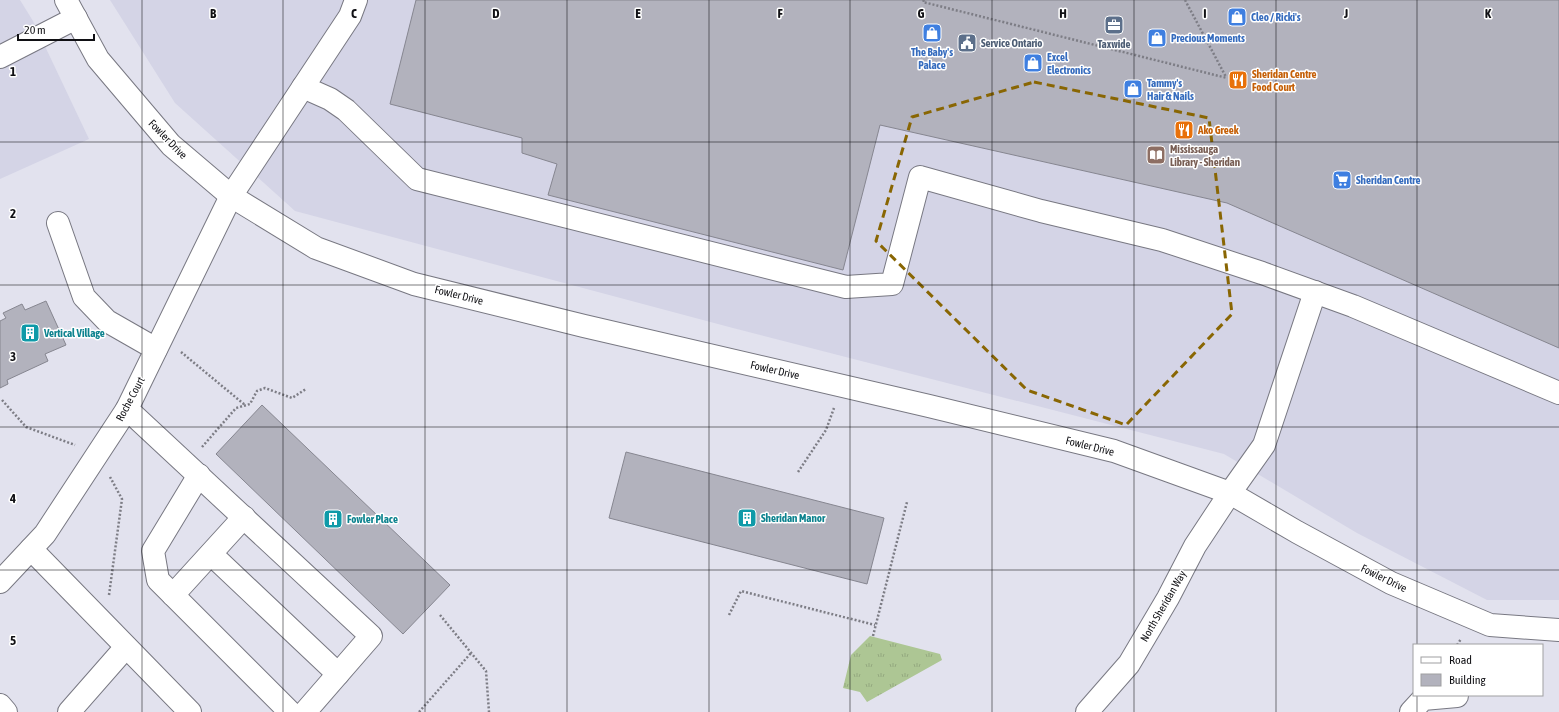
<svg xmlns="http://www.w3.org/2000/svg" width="1559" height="712" font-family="'Asap Condensed',sans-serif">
  <defs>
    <pattern id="grass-tufts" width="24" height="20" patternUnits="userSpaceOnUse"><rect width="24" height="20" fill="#adc694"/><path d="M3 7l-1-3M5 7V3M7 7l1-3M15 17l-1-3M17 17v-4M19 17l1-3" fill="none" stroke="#94a97f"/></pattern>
  </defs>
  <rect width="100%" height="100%" fill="#e2e2ee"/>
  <g fill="#d4d4e6">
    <path d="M0,0H20L33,21L89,139L0,179Z"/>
    <path d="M110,0H1559V600H1487L1357,533L1224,454L733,328L295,211L175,103Z"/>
  </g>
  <path fill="url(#grass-tufts)" d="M870,636L940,654L942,660L867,702L860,692L843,688L851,655Z"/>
  <g fill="#b2b2bd" stroke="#868690">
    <path d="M416,0H1559V348L1227,203L880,125L843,270L548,195L557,164L522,153V138L390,104Z"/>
    <path d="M46,301L66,345L45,354L48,361L7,380L8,384L0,388V321L6,318L3,313L22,304L25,310Z"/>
    <path d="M262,405L450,585L403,634L216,454Z"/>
    <path d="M626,452L884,518L867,584L609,518Z"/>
  </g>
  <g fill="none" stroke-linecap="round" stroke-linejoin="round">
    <defs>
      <g id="minor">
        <path d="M66,0L98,59L171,145L231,196L316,248L414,284L584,326L929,406L1114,451L1230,493L1297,532L1391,583L1490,625L1559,630"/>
        <path d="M0,57L76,18"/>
        <path d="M303,87L330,99L346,110L417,179L846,287L892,284L920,177L1041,211L1162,240L1262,273L1353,306L1559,393"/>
        <path d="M58,223L84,297L107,321L156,349"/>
        <path d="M127,409L371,636L305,712"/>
        <path d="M199,475L153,551L158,580L290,712"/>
        <path d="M31,549L190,712"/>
        <path d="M211,554L338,674"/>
        <path d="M0,582L45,534L127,409L231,196L350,16L356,0"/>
        <path d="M173,595L244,517"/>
        <path d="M0,705L6,712"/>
        <path d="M69,712L126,647"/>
        <path d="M1087,712L1129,664L1168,598L1195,546L1230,493L1264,445L1315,292"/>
        <path d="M1411,712L1423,699L1457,696"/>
      </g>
    </defs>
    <use href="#minor" stroke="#787882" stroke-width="24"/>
    <g stroke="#7d7d85" stroke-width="2.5" stroke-dasharray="2 2" stroke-linecap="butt">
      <path d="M924,0L923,2L1227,78"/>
      <path d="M1185,0L1226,77"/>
      <path d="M181,352L245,405"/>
      <path d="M2,400L26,427L75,445"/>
      <path d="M202,447L236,408L250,404L257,391L265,388L292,398L306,389"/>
      <path d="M798,472L826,430L834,408"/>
      <path d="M109,595L122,499L110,477"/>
      <path d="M440,615L486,671L489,712"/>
      <path d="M729,615L741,591L875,625"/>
      <path d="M873,636L907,502"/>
      <path d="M1457,645L1461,639"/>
      <path d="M419,712L471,653"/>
    </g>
    <use href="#minor" stroke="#fff" stroke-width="22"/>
  </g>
  <path fill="none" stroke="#896603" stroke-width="3" stroke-dasharray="8 5" stroke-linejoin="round" d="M1034,82L1209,118L1232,314L1126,425L1027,390L876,241L912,117Z"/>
  <path fill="none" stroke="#101014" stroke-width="1" stroke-opacity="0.55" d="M142,0V712M283,0V712M425,0V712M567,0V712M709,0V712M850,0V712M992,0V712M1134,0V712M1276,0V712M1417,0V645M0,142H1559M0,285H1559M0,427H1559M0,570H1559M1417,695V712"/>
  <defs>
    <symbol id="shop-square" viewBox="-11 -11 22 22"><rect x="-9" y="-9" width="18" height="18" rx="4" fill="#3f7fe0" stroke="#fff"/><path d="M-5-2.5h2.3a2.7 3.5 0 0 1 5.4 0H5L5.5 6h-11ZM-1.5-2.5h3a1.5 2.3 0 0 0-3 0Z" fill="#fff"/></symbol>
    <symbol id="office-square" viewBox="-11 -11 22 22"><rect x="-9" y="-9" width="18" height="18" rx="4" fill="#5c6f8a" stroke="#fff"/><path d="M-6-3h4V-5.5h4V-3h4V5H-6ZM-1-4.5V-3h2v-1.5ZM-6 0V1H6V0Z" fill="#fff"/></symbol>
    <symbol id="civic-square" viewBox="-11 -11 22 22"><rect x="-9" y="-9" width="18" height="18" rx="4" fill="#5c6f8a" stroke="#fff"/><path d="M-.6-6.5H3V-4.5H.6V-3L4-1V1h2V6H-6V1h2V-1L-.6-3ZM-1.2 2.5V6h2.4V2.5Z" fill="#fff"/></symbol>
    <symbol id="restaurant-square" viewBox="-11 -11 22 22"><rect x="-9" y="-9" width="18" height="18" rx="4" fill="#e8710a" stroke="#fff"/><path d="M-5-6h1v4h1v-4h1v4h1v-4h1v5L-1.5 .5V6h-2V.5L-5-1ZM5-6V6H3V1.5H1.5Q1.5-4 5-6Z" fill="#fff"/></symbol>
    <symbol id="library-square" viewBox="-11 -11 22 22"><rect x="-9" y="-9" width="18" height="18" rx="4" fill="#8d6e63" stroke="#fff"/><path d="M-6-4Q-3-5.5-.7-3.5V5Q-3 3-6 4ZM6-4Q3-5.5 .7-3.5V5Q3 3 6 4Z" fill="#fff"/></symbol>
    <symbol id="supermarket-square" viewBox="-11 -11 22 22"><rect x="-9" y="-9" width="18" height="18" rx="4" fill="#3f7fe0" stroke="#fff"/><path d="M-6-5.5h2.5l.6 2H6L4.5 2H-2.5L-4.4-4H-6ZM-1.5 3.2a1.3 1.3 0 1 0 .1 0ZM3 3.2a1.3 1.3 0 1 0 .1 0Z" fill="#fff"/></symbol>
    <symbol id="building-square" viewBox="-11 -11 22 22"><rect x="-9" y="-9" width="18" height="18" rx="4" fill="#0f9aa8" stroke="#fff"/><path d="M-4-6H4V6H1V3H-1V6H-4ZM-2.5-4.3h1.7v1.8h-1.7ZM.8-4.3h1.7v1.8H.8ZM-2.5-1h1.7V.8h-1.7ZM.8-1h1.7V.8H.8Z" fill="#fff"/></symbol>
  </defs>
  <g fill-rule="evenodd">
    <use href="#shop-square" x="1226" y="6" width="22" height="22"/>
    <use href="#office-square" x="1103" y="14" width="22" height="22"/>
    <use href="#shop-square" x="921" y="22" width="22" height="22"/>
    <use href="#shop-square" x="1146" y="27" width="22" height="22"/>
    <use href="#civic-square" x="956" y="32" width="22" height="22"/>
    <use href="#shop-square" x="1022" y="52" width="22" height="22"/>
    <use href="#restaurant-square" x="1227" y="69" width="22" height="22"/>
    <use href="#shop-square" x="1122" y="78" width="22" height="22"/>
    <use href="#restaurant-square" x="1173" y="119" width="22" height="22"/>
    <use href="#library-square" x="1145" y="144" width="22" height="22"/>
    <use href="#supermarket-square" x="1331" y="169" width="22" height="22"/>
    <use href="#building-square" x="19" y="322" width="22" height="22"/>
    <use href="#building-square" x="736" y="507" width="22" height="22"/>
    <use href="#building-square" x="322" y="508" width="22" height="22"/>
  </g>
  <g text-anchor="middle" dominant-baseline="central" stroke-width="3" stroke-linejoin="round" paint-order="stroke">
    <g font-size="11" font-weight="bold" fill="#366cbe" stroke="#fff" text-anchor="start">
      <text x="1251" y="17">Cleo / Ricki's</text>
      <text x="1171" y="38">Precious Moments</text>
      <text x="932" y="52" text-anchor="middle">The Baby's<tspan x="932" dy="13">Palace</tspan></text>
      <text x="1047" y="57">Excel<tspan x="1047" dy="13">Electronics</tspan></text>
      <text x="1147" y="83">Tammy's<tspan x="1147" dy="13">Hair &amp; Nails</tspan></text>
      <text x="1356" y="180">Sheridan Centre</text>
    </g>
    <g font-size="11" font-weight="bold" fill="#4e5e75" stroke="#fff" text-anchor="start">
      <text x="981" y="43">Service Ontario</text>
      <text x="1114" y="44" text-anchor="middle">Taxwide</text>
    </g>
    <g font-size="11" font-weight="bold" fill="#c56008" stroke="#fff" text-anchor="start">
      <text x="1252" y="74">Sheridan Centre<tspan x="1252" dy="13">Food Court</tspan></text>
      <text x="1198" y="130">Ako Greek</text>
    </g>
    <g font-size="11" fill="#101014" stroke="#fff">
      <text transform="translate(168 139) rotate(46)">Fowler Drive</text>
      <text transform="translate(459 295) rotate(14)">Fowler Drive</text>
      <text transform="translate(775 370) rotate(13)">Fowler Drive</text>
      <text transform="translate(130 399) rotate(-62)">Roche Court</text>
      <text transform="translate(1090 446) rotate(14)">Fowler Drive</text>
      <text transform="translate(1384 578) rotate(26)">Fowler Drive</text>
      <text transform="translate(1163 606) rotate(-60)">North Sheridan Way</text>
    </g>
    <g font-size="11" font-weight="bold" fill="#785e54" stroke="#fff" text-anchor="start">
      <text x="1170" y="149">Mississauga<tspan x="1170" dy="13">Library - Sheridan</tspan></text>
    </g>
    <g font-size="11" font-weight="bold" fill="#0d838f" stroke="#fff" text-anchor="start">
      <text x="44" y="333">Vertical Village</text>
      <text x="761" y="518">Sheridan Manor</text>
      <text x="347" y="519">Fowler Place</text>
    </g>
  </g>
  <g font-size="13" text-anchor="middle" font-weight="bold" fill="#101014" stroke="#fff" stroke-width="3" stroke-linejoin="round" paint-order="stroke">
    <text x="213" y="18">B</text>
    <text x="354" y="18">C</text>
    <text x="496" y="18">D</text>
    <text x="638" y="18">E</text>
    <text x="780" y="18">F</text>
    <text x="921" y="18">G</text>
    <text x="1063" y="18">H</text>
    <text x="1205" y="18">I</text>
    <text x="1346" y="18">J</text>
    <text x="1488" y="18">K</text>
    <text x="13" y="76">1</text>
    <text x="13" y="218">2</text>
    <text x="13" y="361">3</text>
    <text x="13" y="503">4</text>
    <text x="13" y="645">5</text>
  </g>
  <rect x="1413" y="644" width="130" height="52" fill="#ffffff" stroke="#9f9fa1"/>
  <rect x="1421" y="657" width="20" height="6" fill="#ffffff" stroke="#9f9fa1"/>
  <text x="1449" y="664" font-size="12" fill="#101014">Road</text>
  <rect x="1421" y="674" width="20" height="12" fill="#b2b2bd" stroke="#9f9fa1"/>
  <text x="1449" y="684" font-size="12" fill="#101014">Building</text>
  <path d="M18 34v6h76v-6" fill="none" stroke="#101014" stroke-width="2"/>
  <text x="24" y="34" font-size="12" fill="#101014" stroke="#ffffff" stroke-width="3" paint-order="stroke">20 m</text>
</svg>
